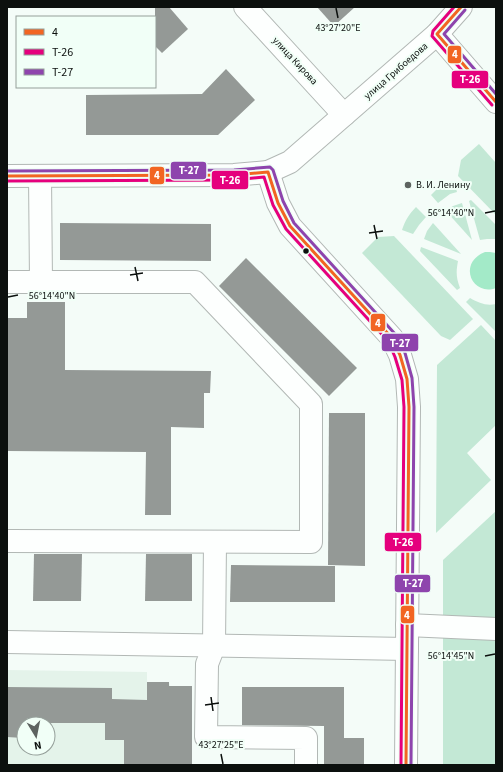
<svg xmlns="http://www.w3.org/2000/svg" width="503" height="772" font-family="'Source Sans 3',sans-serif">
  <rect width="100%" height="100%" fill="#f4fcf8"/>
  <path fill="#e4f3ea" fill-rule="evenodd" d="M7,670L147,672V682H169L170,686H192V765H7ZM24,724H48V748H24Z"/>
  <g fill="#c3e8d5">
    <path d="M479,144L496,163V215L458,176L461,160Z"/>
    <path d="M454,181L457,192L450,194L438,203L431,195L439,187Z"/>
    <path d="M471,200L496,225V239H487L480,240L469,201Z"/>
    <path d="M462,203L472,240L446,211L453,206Z"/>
    <path d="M416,207L426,217L419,225L413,234L402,230C405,221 409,214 416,207Z"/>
    <path d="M433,223L461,254L424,239L427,231Z"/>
    <path d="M394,236L473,319L450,340L441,336L362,253L378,237Z"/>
    <path d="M421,247L458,261C456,272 456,277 460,288L457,290L420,251Z"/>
    <path d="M470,298C479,303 486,306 496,304V332L466,302Z"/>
    <path d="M481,325L496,341V425L467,453L491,480L436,533L437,365Z"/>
    <path d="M496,511V765H443V560Z"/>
  </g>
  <path fill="#a3eac8" d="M485,252H490L496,253V288C472,297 457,263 485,252Z"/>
  <g fill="#949996">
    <path d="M155,7H169L188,29L162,53L155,46Z"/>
    <path d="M317,7H355L334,26Z"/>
    <path d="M226,69L255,100L218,135H86V95L202,94Z"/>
    <path d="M60,223L211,224V261L60,260Z"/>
    <path d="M246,258L357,368L329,396L219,286Z"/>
    <path d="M27,302H65V370L211,371L210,393H204V428L171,427V515H145L146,452L7,451V318H27Z"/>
    <path d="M329,413H365V566L328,565Z"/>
    <path d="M34,554H82L81,601H33Z"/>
    <path d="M146,554H192V601H145Z"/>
    <path d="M231,565L335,566V602H230Z"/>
    <path d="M147,682H169V686H192V765H124V740H105V723H23V738L7,737V687L112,688V699L147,700Z"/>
    <path d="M242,687H344V738H364V765H324V726L242,725Z"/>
  </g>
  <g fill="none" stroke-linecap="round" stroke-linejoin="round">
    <defs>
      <g id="minor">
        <path d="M245,7L344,115"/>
        <path d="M437,34L496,102"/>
        <path d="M268,172L278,203L290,226L392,338L400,355L407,379L409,407L406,765"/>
        <path d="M7,176L234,175L268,172L290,162L437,34L461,7"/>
        <path d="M40,176L41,282"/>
        <path d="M7,282H195L311,404V542L7,541"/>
        <path d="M215,542L214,646L207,664L206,737L306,738V765"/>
        <path d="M407,625L496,629"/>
        <path d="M7,642L407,649"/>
      </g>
    </defs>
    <use href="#minor" stroke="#b2b8b5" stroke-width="24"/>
    <use href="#minor" stroke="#fdfffe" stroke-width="22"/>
    <defs>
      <g id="bus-1">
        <path d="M461,7L437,34L496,102"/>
        <path d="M7,176L234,175L268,172L278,203L290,226L392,338L400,355L407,379L409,407L406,765"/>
      </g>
      <g id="bus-2">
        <path d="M454,7L433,31L432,36L492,105"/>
        <path d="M7,181L234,180L264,177L273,205L286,229L388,341L395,357L402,380L404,407L401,765"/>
      </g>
      <g id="bus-3">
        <path d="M465,10L444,34L496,94"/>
        <path d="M7,171L234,170L270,167L273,170L283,201L294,223L396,335L405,353L412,378L414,407L411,765"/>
      </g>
    </defs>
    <use href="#bus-1" stroke="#f1fff7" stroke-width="6"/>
    <use href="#bus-2" stroke="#f1fff7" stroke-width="6"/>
    <use href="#bus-3" stroke="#f1fff7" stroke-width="6"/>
    <use href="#bus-1" stroke="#f26522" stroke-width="3"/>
    <use href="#bus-2" stroke="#e5007d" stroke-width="3"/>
    <use href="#bus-3" stroke="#8e44ad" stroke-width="3"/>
  </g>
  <path fill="none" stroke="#0c100e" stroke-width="1.5" d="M336,8L338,18M485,213L495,211M374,225L377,239M369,233L383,231M135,267L138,281M130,275L143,273M8,297L18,295M485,656L495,654M211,697L213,711M205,705L219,703M221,754L223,764"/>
  <circle fill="#5d6360" stroke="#f1fff7" stroke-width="1.5" cx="408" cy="185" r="4"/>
  <circle fill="#0c100e" stroke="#f1fff7" stroke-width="1.5" cx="306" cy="251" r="3.5"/>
  <g text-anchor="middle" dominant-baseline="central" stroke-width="4" stroke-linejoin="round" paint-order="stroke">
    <g font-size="10" fill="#0c100e" stroke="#f1fff7">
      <text transform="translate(295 61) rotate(47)">улица Кирова</text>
      <text transform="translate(396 71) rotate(-41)">улица Грибоедова</text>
    </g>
    <g font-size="10" fill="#0c100e" stroke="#f1fff7" text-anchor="start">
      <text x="416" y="185">В. И. Ленину</text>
    </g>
  </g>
  <g font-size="10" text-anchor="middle" fill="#0c100e" stroke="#f1fff7" stroke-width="4" stroke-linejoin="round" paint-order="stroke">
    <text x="338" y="31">43°27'20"E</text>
    <text x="451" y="216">56°14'40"N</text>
    <text x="52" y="299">56°14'40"N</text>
    <text x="451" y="659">56°14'45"N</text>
    <text x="221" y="748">43°27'25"E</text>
  </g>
  <g stroke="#f1fff7" stroke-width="1.5">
    <rect x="447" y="45" width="15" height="19" rx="4" fill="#f26522"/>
    <rect x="451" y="70" width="38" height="19" rx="4" fill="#e5007d"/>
    <rect x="170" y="161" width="37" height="19" rx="4" fill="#8e44ad"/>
    <rect x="149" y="166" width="16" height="19" rx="4" fill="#f26522"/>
    <rect x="211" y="170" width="38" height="20" rx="4" fill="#e5007d"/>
    <rect x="370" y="313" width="16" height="19" rx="4" fill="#f26522"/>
    <rect x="381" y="333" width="38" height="19" rx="4" fill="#8e44ad"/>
    <rect x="384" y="532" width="38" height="20" rx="4" fill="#e5007d"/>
    <rect x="394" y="574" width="37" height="19" rx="4" fill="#8e44ad"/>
    <rect x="400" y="605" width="15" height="19" rx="4" fill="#f26522"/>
  </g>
  <g font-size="11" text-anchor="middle" font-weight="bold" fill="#fff">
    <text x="455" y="58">4</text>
    <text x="470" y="83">Т-26</text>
    <text x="189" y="174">Т-27</text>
    <text x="157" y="179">4</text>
    <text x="230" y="184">Т-26</text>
    <text x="378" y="327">4</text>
    <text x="400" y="347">Т-27</text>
    <text x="403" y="546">Т-26</text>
    <text x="413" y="587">Т-27</text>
    <text x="407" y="619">4</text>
  </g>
  <rect width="503" height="772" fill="none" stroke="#0c100e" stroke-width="16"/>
  <rect x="16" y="16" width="140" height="72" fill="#f1fff7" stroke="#959f9a"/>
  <rect x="24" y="29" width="20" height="6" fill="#f26522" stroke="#959f9a"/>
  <text x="52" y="36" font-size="12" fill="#0c100e">4</text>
  <rect x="24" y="49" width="20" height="6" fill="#e5007d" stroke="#959f9a"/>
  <text x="52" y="56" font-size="12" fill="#0c100e">Т-26</text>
  <rect x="24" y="69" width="20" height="6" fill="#8e44ad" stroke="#959f9a"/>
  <text x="52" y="76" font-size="12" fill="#0c100e">Т-27</text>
  <g transform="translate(36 736) rotate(170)"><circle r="19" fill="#f1fff7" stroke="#959f9a"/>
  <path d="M0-3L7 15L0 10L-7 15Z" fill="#5d6360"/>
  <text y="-6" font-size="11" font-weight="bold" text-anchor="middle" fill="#0c100e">N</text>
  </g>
</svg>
